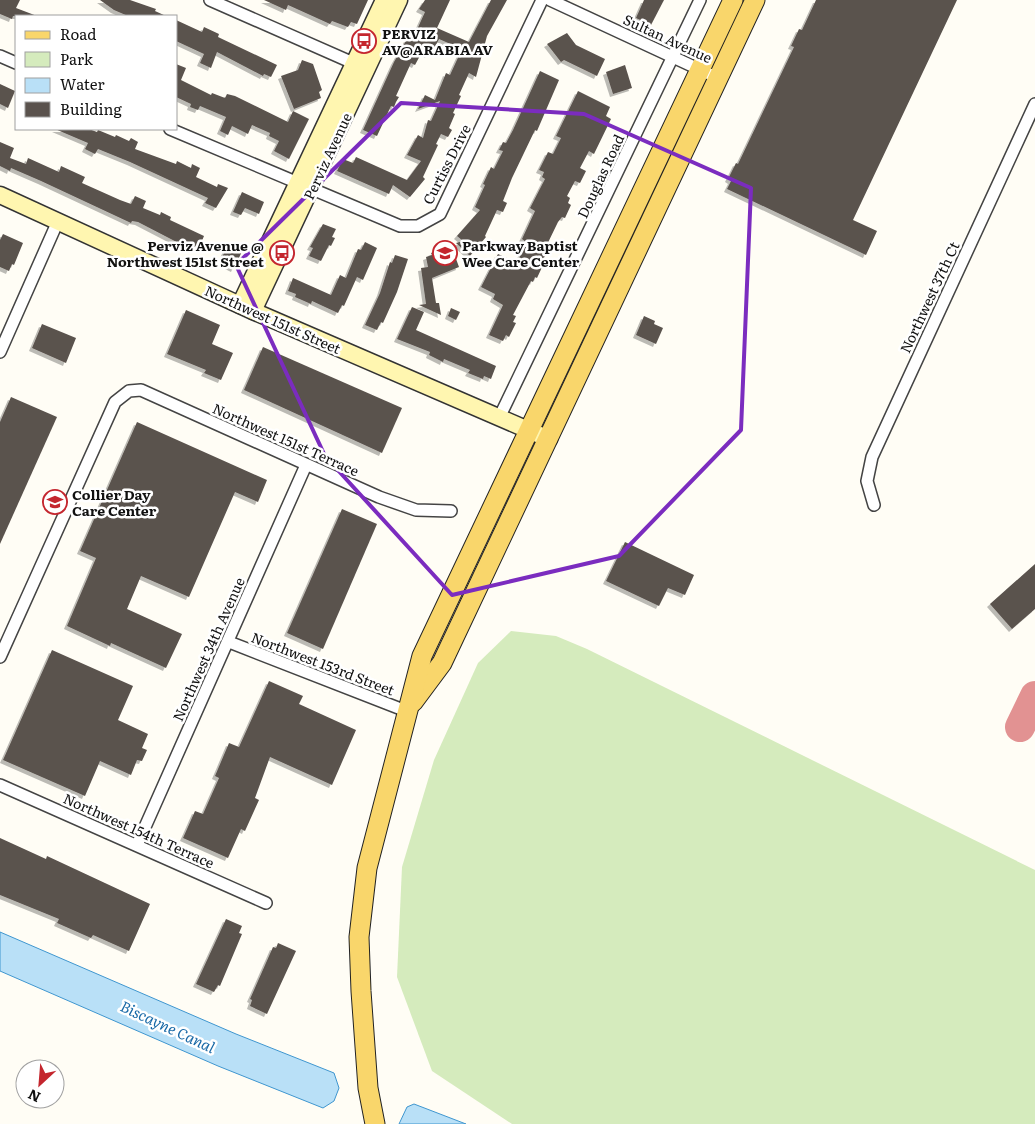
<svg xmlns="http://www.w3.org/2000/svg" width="1035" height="1124" font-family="Literata,serif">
  <defs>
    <filter id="shadow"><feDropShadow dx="-3" dy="3" stdDeviation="0" flood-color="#0004"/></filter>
  </defs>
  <rect width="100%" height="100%" fill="#fffdf5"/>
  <path fill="#d5ebbd" d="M511,631L556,636L587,649L1035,870V1124H512L432,1071L397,977L402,867L434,760L478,663Z"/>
  <g fill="#b9e0f7" stroke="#3f96cf">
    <path d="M0,932L236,1034L334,1073L339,1088L334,1101L323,1108L218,1066L0,971Z"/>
    <path d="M414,1104L466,1124H399L407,1107Z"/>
  </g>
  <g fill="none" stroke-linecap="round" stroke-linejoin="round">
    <path stroke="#e29292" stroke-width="30" d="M1020,727L1035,696"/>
  </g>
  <g fill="#5a524d" filter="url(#shadow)">
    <path d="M0,0H20L16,8L37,16H13L12,19L0,14Z"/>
    <path d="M100,0H130L156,9L155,11L166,16H128L114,10Z"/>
    <path d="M264,0H368L357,24L351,22L348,27L332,21L330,24L288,5L286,10Z"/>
    <path d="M425,0H450L437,28L469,42L491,0H507L487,36L476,77L469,73L459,95L461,96L453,113L455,114L449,128L452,130L448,137L441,134L436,144L438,145L423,177L425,179L410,197L393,185L389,194L337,171L343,159L353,163L356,157L407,180L421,161L407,155L418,135L423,138L428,120L431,121L440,101L418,109L425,95L435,100L446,73L450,75L462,49L439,39L435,47L432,45L428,55L422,52L415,65L411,63L396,96L399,97L396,102L394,107L391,106L377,136L363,130L394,62L407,39L410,40L413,34H415L425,12L419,9Z"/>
    <path d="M644,0H664L651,25L636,18Z"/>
    <path d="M816,0H957L853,220L877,231L866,255L727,189L731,181L728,179L736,163L738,164L794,47L791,46L799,29L802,30Z"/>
    <path d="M176,20L202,32L204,27L219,34L218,37L277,65L271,77L264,74L263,76L217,52L211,68L200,63L204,54L176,41Z"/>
    <path d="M567,33L576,45L605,59L597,76L564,60L561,62L547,44Z"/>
    <path d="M302,60L313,64L322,90L319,92L321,98L294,109L281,76L298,70Z"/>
    <path d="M176,64L186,68L181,80L211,95L212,93L225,98L227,94L235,96L288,122L293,111L309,119L289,159L274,151L279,141L269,136L270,133L252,125L248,134L232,126L228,135L220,131L226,117L200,106L198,110L190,107L191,104L176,97Z"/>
    <path d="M625,65L632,88L613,94L606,72Z"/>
    <path d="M540,71L559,80L537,131L535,130L512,178L503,201L507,203L503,212L497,210L485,236L486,237L470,256L456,243L463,241L457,236L480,210L475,207L485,185L483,184L491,167L494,169L503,151L499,150L503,142L506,143L513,130Z"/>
    <path d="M0,84L15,91L8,108L0,104Z"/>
    <path d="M578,91L610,107L606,116L611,119L594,154L589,151L580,168L586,171L580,183L575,181L567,196L570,198L568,203L571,205L565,218L562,217L558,222L542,255L545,256L542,262L544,263L537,278L535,277L533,282L531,281L513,315L516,316L513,322L516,323L509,337L506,335L503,341L489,335L503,305L493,299L495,294L481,287L498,254L517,263L526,242L522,239L535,211L530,208L545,179L542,177L544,172L539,170L548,152L553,154L561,138L556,136Z"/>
    <path d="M55,129H89L97,132L98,130L115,137L116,135L129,141L131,138L138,142L135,149L176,164L177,161L191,168L192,164L200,168L196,177L217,187L218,184L228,188L216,208L205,203L208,198L130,162L98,149L95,154L85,149L88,143Z"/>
    <path d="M0,142L14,148L10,158L26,164L28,158L59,172L61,166L85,177L82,183L120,200L131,204L135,196L146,201L143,208L160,215L161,212L171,217L170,220L204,236L199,248L195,246L192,250L138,222L132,221L131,223L41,181L11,168L10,171L0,166Z"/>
    <path d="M242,192L264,202L259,214L245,208L241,215L233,212Z"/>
    <path d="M323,224L336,229L332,237L335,238L331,246L329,245L321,261L309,256L313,248L310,247Z"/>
    <path d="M3,234L23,243L14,265L12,264L9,271L0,267V240Z"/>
    <path d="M229,242L243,249L234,269L220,262Z"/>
    <path d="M365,242L377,248L363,280L357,277L344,306L342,305L338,313L312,301L311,304L295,297L296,294L288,291L293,278L331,295L340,275L346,278L358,249L361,250Z"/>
    <path d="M451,245L459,267L432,278L436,303H439L441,315L419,305L426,304L421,268L428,267L426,257L432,255L431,253Z"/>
    <path d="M395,255L408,259L397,292L383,323L381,322L377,330L365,325L380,293L390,262L392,263Z"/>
    <path d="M412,307L424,312L416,330L496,366L491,379L484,376L483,379L468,373L470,370L444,359L443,362L429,355L430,352L397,339Z"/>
    <path d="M451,308L460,312L456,320L448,316Z"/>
    <path d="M186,310L220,325L212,344L233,353L221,380L204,373L206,370L167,354Z"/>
    <path d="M644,316L655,321L654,324L663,328L656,344L636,335Z"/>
    <path d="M42,324L76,338L66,363L32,348Z"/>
    <path d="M263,347L402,408L382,453L244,390Z"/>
    <path d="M11,397L57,417L0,544V422Z"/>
    <path d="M137,422L267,480L258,502L235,492L189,597L141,576L127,609L182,634L166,668L111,643L110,646L67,626L96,558L80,551Z"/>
    <path d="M342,509L377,524L323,649L287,633Z"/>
    <path d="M625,542L694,575L685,595L668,588L659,606L606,581Z"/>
    <path d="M1035,564V609L1012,629L990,604Z"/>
    <path d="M52,650L133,686L118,720L148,734L142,748L147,750L142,761L137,760L131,775L100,761L85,796L3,760Z"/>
    <path d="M269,681L303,696L299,704L356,730L332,785L270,757L255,798L259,800L245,831L241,829L228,858L183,838L195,811L203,814L219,778L215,776L229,743L239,747Z"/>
    <path d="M0,838L46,859L47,856L150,904L129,951L93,935L91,938L57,923L59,919L0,895Z"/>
    <path d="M226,919L242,926L239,933L242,934L220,986L218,985L214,992L196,984Z"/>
    <path d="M278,943L296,951L267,1014L250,1006L252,1000L250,999L273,947L276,948Z"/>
  </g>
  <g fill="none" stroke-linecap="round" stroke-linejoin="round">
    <defs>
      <g id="street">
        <path d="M210,0L360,66"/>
        <path d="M550,0L718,78"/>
        <path d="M0,56L16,63"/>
        <path d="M170,129L400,226H418L440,214L542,0"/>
        <path d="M0,352L58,221"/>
        <path d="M499,418L700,0"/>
        <path d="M874,505L867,481L872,457L1035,104"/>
        <path d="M229,642L406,711"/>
        <path d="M0,657L115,402L129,391L141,390L379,497L416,510L451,511"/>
        <path d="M0,785L266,903"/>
        <path d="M137,845L306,465"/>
      </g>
      <g id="secondary">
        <path d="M0,195L253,311L549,439"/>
        <path d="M240,305L384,0"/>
        <path d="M253,311L399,0"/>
      </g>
      <g id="primary">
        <path d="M413,702L442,663L755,0"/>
        <path d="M375,1124L368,1088L361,991L359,937L367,868L422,656L733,0"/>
      </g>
    </defs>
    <use href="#street" stroke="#444" stroke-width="14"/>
    <use href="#secondary" stroke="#333" stroke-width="19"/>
    <use href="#primary" stroke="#222" stroke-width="21"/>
    <use href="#street" stroke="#fff" stroke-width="11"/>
    <use href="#secondary" stroke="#fff6b0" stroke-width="16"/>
    <use href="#primary" stroke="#f9d66b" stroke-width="19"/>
  </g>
  <path fill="none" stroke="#7b2cbf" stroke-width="4" stroke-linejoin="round" d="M401,103L584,114L751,188L741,430L619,556L452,595L325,456L236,265Z"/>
  <defs>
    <symbol id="bus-ring" viewBox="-11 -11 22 22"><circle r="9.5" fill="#fff" stroke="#c4262e" stroke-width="1.5"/><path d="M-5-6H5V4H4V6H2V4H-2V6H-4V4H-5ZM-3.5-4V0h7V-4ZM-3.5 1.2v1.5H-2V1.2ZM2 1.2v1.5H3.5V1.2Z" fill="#c4262e"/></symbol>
    <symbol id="school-ring" viewBox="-11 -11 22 22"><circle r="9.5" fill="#fff" stroke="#c4262e" stroke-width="1.5"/><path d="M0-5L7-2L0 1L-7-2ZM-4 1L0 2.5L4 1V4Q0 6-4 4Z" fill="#c4262e"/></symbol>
  </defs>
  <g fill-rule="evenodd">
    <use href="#bus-ring" x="350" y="27" width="28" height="28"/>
    <use href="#bus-ring" x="268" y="239" width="28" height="28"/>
    <use href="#school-ring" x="431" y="239" width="28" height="28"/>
    <use href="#school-ring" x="41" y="488" width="28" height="28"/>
  </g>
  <g text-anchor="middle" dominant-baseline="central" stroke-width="5" stroke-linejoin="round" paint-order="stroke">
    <g font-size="14" font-weight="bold" fill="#111" stroke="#fff" text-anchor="start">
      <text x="382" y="33">PERVIZ<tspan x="382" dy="16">AV@ARABIA AV</tspan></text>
      <text x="264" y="245" text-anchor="end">Perviz Avenue @<tspan x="264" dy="16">Northwest 151st Street</tspan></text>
      <text x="462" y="245">Parkway Baptist<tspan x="462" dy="16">Wee Care Center</tspan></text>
      <text x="72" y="494">Collier Day<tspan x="72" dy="16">Care Center</tspan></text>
    </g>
    <g font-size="14" fill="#111" stroke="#fff">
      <text transform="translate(668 38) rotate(25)">Sultan Avenue</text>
      <text transform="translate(327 156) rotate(-65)">Perviz Avenue</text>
      <text transform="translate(446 164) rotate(-63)">Curtiss Drive</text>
      <text transform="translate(600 176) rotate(-65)">Douglas Road</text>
      <text transform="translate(929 297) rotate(-65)">Northwest 37th Ct</text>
      <text transform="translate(273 319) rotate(24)">Northwest 151st Street</text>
      <text transform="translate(286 439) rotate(24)">Northwest 151st Terrace</text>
      <text transform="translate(208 649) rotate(-66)">Northwest 34th Avenue</text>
      <text transform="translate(323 663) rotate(21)">Northwest 153rd Street</text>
      <text transform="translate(139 830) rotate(24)">Northwest 154th Terrace</text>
    </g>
    <g font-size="15" font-style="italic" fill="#1768a6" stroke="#fff">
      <text transform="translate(168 1026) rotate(25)">Biscayne Canal</text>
    </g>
  </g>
  <rect x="15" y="15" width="162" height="115" fill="#ffffff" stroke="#a0a0a0"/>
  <rect x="25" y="31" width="25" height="8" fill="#f9d66b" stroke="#a0a0a0"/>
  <text x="60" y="40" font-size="15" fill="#111111">Road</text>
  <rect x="25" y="52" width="25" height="15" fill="#d5ebbd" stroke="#a0a0a0"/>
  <text x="60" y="65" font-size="15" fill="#111111">Park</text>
  <rect x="25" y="78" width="25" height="15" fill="#b9e0f7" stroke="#a0a0a0"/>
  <text x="60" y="90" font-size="15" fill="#111111">Water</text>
  <rect x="25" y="102" width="25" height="15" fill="#5a524d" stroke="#a0a0a0"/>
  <text x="60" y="115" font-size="15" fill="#111111">Building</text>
  <g transform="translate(40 1084) rotate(206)"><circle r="24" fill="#ffffff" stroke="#a0a0a0"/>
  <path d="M0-4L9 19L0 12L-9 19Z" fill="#c4262e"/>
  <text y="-8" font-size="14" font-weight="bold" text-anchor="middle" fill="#111111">N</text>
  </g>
</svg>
